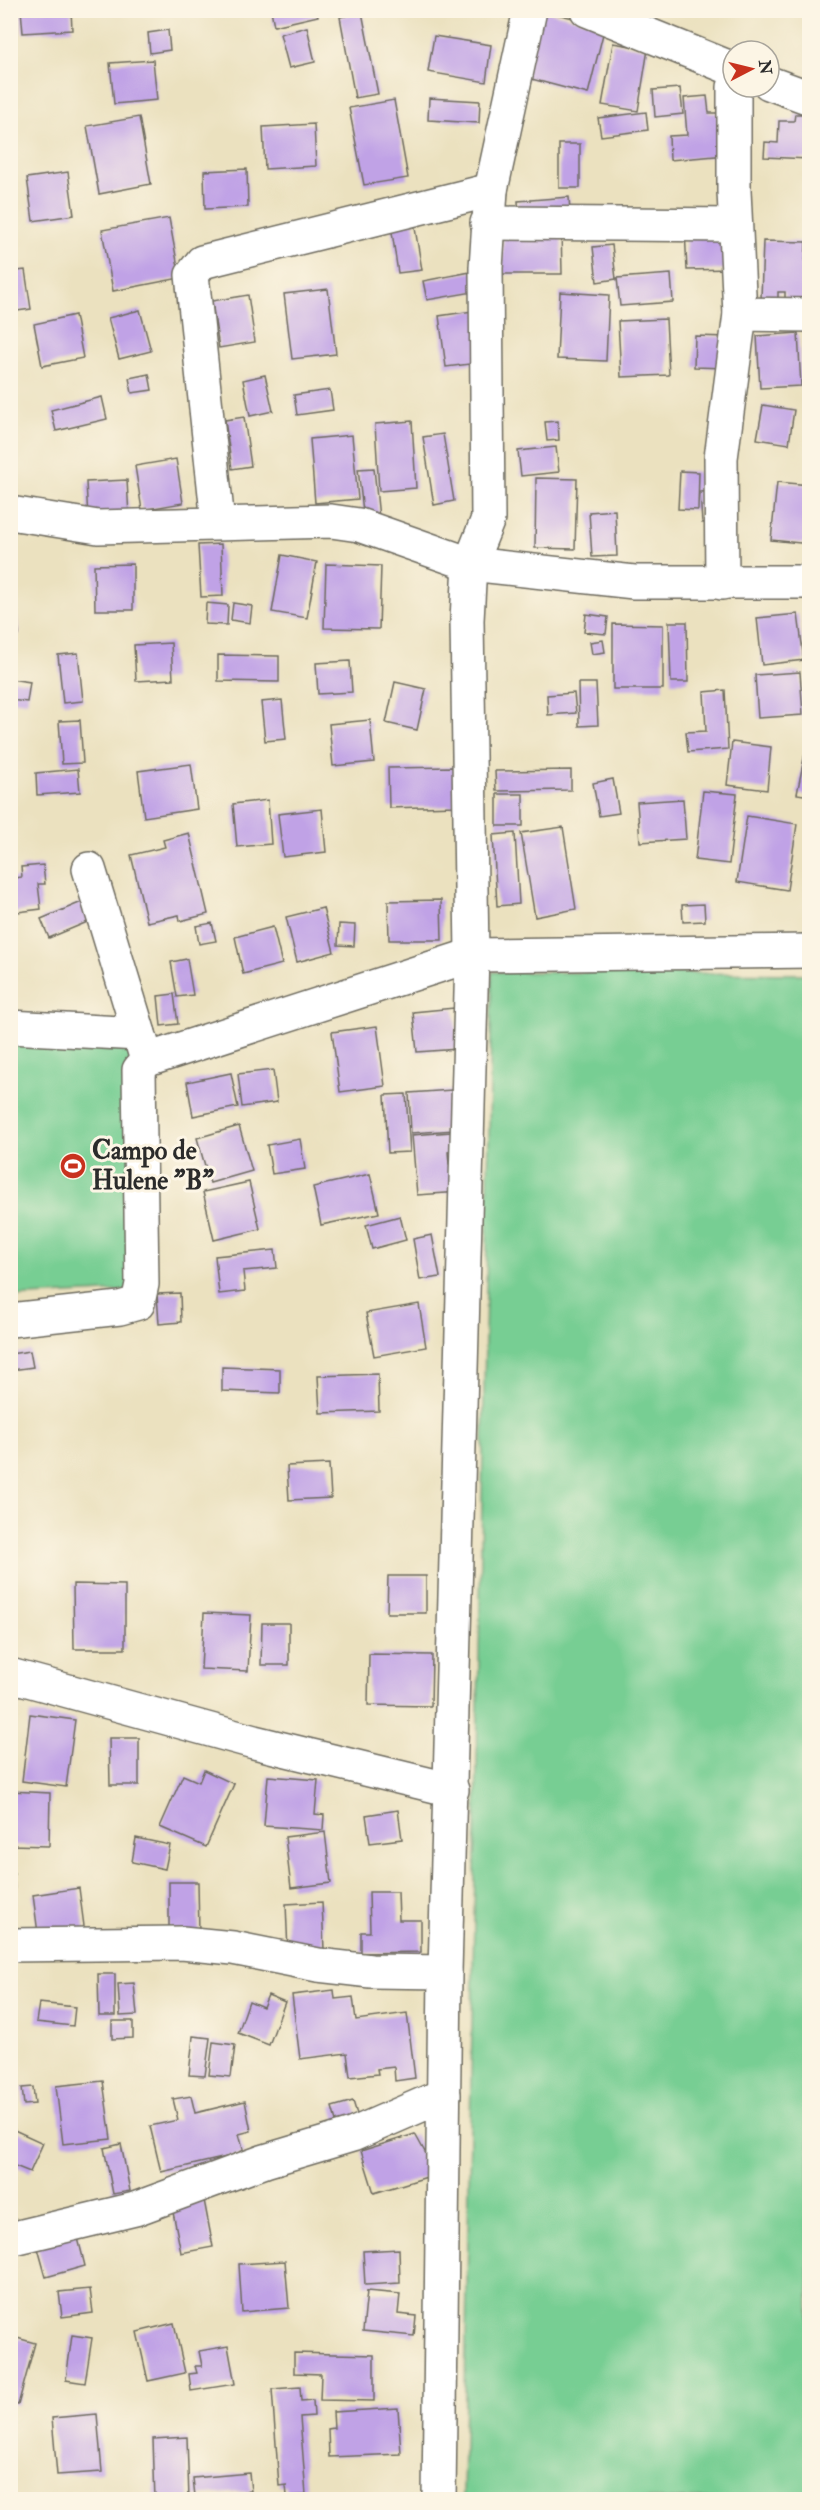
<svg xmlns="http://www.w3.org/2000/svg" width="820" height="2510" font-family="'IM FELL Double Pica',serif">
  <rect width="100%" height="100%" fill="#fcf5e5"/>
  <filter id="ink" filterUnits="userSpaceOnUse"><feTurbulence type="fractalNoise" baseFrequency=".0167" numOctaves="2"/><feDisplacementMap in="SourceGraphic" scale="12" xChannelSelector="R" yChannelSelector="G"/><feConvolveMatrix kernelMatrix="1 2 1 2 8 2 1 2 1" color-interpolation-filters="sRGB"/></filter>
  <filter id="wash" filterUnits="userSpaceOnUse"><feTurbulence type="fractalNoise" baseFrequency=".008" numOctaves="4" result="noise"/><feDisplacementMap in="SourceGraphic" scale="24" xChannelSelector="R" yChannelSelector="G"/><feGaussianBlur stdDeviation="1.35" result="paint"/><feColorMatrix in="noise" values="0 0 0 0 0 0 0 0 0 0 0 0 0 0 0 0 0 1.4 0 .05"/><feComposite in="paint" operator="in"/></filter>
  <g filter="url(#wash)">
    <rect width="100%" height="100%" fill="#ebe1bf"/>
    <g fill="#77ce93" stroke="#517c5f" stroke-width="1.5">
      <path d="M492,972L809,974V2499H463Z"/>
      <path d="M130,1037L143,1290L11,1297V1043Z"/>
    </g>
    <g id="blocks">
      <g fill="#c0a2e6">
        <path d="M21,10H71L72,30L23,33Z"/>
        <path d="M271,10H316L318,16L274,26Z"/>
        <path d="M541,10L605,26L588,94L524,77Z"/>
        <path d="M362,12L378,94L355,98L340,17Z"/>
        <path d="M307,27L315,62L289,68L280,34Z"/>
        <path d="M168,30L170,50L150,53L148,33Z"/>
        <path d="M434,36L491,45L486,82L428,72Z"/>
        <path d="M613,43L648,49L638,111L602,105Z"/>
        <path d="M153,60L157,100L114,104L110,63Z"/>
        <path d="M680,88L683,114L655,117L653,90Z"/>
        <path d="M707,96L709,113H717L719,136L727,155L670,160L669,136L687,135L684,98Z"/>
        <path d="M429,98L480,101L479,123L428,120Z"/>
        <path d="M394,100L408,178L364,185L349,108Z"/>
        <path d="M646,112L648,130L601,136L598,118Z"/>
        <path d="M795,114H810V159L764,157L765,142L778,143L779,121H794Z"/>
        <path d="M139,117L151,184L99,194L87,126Z"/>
        <path d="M314,124L316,166L265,169L263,127Z"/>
        <rect x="559" y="144" width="21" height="44"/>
        <path d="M247,169L248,207L205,209L204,171Z"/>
        <path d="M68,172L74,215L33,221L27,178Z"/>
        <path d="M569,197L570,213L519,216L518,201Z"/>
        <path d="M169,218L180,278L113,291L102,230Z"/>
        <path d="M414,222L422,270L398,273L391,225Z"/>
        <path d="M503,227H561L562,274H503Z"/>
        <path d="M730,228L731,269L687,270L685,230Z"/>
        <path d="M763,241L806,242L804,303L785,302V292H778V300L761,299Z"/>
        <path d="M612,245L616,279L597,282L593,247Z"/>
        <path d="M25,270L31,309L10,312V272Z"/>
        <path d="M481,270L485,290L427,300L423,281Z"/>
        <path d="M671,274L673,302L620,306L617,278Z"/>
        <path d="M328,289L336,354L292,359L284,294Z"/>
        <path d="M560,292L609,295L606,361L557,359Z"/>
        <path d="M248,295L255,342L219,348L212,301Z"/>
        <path d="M140,310L151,351L119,359L108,318Z"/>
        <path d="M479,310L486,362L446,367L439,316Z"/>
        <path d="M75,315L83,358L42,366L34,324Z"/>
        <path d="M666,319L669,375L621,377L618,321Z"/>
        <path d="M798,333L801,386L760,388L757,336Z"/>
        <path d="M695,336L728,337L727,368L694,367Z"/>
        <path d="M149,374L152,390L132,393L129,378Z"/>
        <path d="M265,375L273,411L250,416L243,380Z"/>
        <path d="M330,390L333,410L297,415L294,395Z"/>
        <path d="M102,397L107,419L56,431L51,410Z"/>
        <path d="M763,405L794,410L789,444L757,439Z"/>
        <path d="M244,417L251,466L232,469L225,420Z"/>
        <path d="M412,421L416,488L379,491L375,424Z"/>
        <path d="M558,421L559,440L547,441L545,422Z"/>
        <path d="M443,434L454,501L434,505L423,437Z"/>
        <path d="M352,435L358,499L315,503L310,439Z"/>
        <path d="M556,447L559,472L521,476L518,451Z"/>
        <path d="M176,459L183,503L142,510L135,466Z"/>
        <path d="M374,468L379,518L364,520L358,469Z"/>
        <path d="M680,471L699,472L698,510L678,509Z"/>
        <path d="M536,478L577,479L575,549L535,548Z"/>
        <path d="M127,480L129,516L88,518L86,482Z"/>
        <path d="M777,482L810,485V544L771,540Z"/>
        <path d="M718,491V522L702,523L700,492Z"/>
        <path d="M615,510L617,556L592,557L589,512Z"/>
        <path d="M221,544L223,596L201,597L198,545Z"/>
        <path d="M282,555L317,562L307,618L272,612Z"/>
        <path d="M133,564V610H95L94,565Z"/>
        <path d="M326,564L381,566L379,629L324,628Z"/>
        <path d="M206,603L228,605L227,625L205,624Z"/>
        <path d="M233,603L252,606L250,623L231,620Z"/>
        <path d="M586,614L608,617L606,634L584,632Z"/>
        <path d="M798,614L804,660L762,665L757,618Z"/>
        <path d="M17,617L19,635H10V618Z"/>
        <path d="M669,622H687L688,682H671Z"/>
        <path d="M613,624L663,625V689H613Z"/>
        <path d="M603,640L605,652L592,654L590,642Z"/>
        <path d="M171,643L173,679L136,681L134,645Z"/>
        <path d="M78,653L83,701L63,703L58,655Z"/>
        <path d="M218,655L279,656V682L218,681Z"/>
        <path d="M350,661L352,692L318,694L316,663Z"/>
        <path d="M800,672L803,715L758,718L755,675Z"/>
        <path d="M10,679L30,682L27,702L10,700Z"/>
        <path d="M395,682L426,689L417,730L386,723Z"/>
        <path d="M578,683H596L598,725L579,726Z"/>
        <path d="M725,690L728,749L688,752L686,732L706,731L704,692Z"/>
        <path d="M574,693L576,713L548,715L547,695Z"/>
        <path d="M282,700L286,739L265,741L261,702Z"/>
        <path d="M80,720L83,763L62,764L59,721Z"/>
        <path d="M370,720L374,762L333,766L329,724Z"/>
        <path d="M732,742L771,747L767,790L727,785Z"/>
        <path d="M806,748L810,749V796L797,794Z"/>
        <path d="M191,764L197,809L144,817L138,771Z"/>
        <path d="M454,767L455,806L389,808L388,768Z"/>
        <path d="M78,769L80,792L37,795L36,773Z"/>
        <path d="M571,770V790L496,791L495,771Z"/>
        <path d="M613,779L619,813L599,816L593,783Z"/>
        <path d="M703,791L737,794L729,864L695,860Z"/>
        <rect x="497" y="794" width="26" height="32"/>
        <path d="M683,799L686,839L640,842L637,802Z"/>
        <path d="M268,800L271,844L237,847L233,804Z"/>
        <path d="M322,809L326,852L283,857L278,814Z"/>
        <path d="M747,816L797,824L787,890L737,882Z"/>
        <path d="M563,827L576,909L535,917L521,833Z"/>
        <path d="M189,833L208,914L180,921L179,915L147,922L131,855L165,847L163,840Z"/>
        <path d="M515,833L519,904L497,906L493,835Z"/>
        <path d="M43,865L45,884H38L41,909L10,913V879L22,877L21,867Z"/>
        <path d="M89,899L97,918L49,938L41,919Z"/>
        <path d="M441,900L442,940H389L388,901Z"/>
        <path d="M704,904L705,921L683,922L682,905Z"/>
        <path d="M323,908L334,952L297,962L286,917Z"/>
        <path d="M212,923L216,941L199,944L196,926Z"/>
        <path d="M339,924L355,925L354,946L338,945Z"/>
        <path d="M273,927L282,964L243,974L235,937Z"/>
        <path d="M187,959L193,995L177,997L171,962Z"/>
        <path d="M174,994L178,1024L161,1026L158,996Z"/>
        <path d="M454,1008L458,1049L417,1052L413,1012Z"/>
        <path d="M377,1026L385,1086L340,1092L332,1032Z"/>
        <path d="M273,1070L277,1102L242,1107L238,1074Z"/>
        <path d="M231,1073L238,1107L193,1116L187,1082Z"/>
        <path d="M452,1090L455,1130L411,1133L409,1093Z"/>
        <path d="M406,1094L410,1152L388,1153L385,1095Z"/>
        <path d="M239,1126L252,1171L210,1183L197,1138Z"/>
        <path d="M465,1131L466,1150L448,1152L449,1164H459L461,1192L417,1195L412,1135Z"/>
        <path d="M300,1139L305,1169L272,1174L267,1145Z"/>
        <path d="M370,1174L379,1213L321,1225L313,1187Z"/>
        <path d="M249,1182L260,1229L214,1240L203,1192Z"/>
        <path d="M400,1216L406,1240L372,1249L366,1225Z"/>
        <path d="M432,1235L440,1277L420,1280L413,1239Z"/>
        <path d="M275,1250L277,1268L243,1271L245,1291L219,1294L215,1256Z"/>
        <path d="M180,1293L181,1322L159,1324L157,1294Z"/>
        <path d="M419,1304L426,1347L374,1356L366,1313Z"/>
        <path d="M30,1351L33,1367L12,1370L10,1354Z"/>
        <path d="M222,1367L280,1369V1393L222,1391Z"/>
        <path d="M378,1374L379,1411L320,1413L318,1376Z"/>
        <path d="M329,1464L331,1498L289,1500L287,1466Z"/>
        <path d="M388,1576H426V1613H387Z"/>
        <path d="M73,1584L125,1585V1649H74Z"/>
        <path d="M204,1613L251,1615L248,1671L201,1669Z"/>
        <path d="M262,1623H289V1665H261Z"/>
        <path d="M369,1654L432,1655L431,1706L368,1705Z"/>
        <path d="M30,1714L75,1720L66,1787L22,1781Z"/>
        <path d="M109,1738H139V1785H110Z"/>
        <path d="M204,1770L234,1784L206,1847L160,1827L183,1775L199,1782Z"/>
        <path d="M268,1776L318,1780L315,1814L324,1815L323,1830L264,1826Z"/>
        <path d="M10,1791L50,1793L49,1846L10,1845Z"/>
        <path d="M398,1810L402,1839L370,1843L366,1815Z"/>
        <path d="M325,1832L331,1883L291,1888L285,1837Z"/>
        <path d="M136,1838L170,1845L165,1869L132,1862Z"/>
        <path d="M10,1874H14L15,1904H10Z"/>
        <path d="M169,1882H198L199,1933H169Z"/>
        <path d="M79,1888L85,1934L39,1941L33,1895Z"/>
        <path d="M369,1892H398L399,1920H421V1952L361,1953V1932H370Z"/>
        <path d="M322,1902L324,1950L288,1952L286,1904Z"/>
        <path d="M98,1974H115V2016H99Z"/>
        <path d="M134,1983L137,2015L120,2016L118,1984Z"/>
        <path d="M334,1990L335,1999L353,1997L356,2020L407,2013L415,2078L395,2081L394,2067L377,2069L378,2074L350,2077L347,2053L300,2059L292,1995Z"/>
        <path d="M268,1995L285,2002L269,2045L238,2033L249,2001L263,2007Z"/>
        <path d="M39,2003L75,2007L73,2026L36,2022Z"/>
        <path d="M112,2021H133V2038L112,2039Z"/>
        <path d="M193,2036L210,2038L205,2076L189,2075Z"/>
        <path d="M213,2042L235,2045L231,2077L209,2075Z"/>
        <path d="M103,2081L111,2139L63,2144L56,2086Z"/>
        <path d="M33,2087L35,2104L24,2105L22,2088Z"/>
        <path d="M191,2096L195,2113L245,2101L251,2131L239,2134L244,2153L161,2172L150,2126L178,2120L173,2099Z"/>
        <path d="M353,2101L359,2121L338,2128L332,2107Z"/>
        <path d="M10,2128L43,2143L30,2172L10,2164Z"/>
        <path d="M415,2134L437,2174L374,2193L361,2151Z"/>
        <path d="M121,2144L130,2191L113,2194L104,2148Z"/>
        <path d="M204,2200L213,2247L181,2253L172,2207Z"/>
        <path d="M76,2230L85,2266L46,2277L36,2241Z"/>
        <path d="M399,2249L400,2283L365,2285L363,2251Z"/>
        <path d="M285,2261L289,2308L242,2312L239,2264Z"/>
        <path d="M10,2273L16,2296L10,2297Z"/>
        <path d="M90,2289L93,2313L62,2317L59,2292Z"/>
        <path d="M367,2291L400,2294L398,2314L416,2316L414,2336L363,2331Z"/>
        <path d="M174,2323L185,2373L148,2381L137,2332Z"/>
        <path d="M72,2335L92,2338L85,2383L66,2380Z"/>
        <path d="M10,2336L35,2343L18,2405L10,2403Z"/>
        <path d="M228,2346L235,2384L191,2391L189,2374L197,2373L195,2366H202L199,2351Z"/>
        <path d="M294,2353L374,2355V2401L320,2400L321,2374L294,2373Z"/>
        <path d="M300,2387L301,2401L313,2400L314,2416L300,2417L306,2495L287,2496L286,2485L279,2486L272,2389Z"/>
        <path d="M398,2408L401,2454L329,2457L328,2429L334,2428L333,2412Z"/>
        <path d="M97,2414L102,2472L57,2475L52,2418Z"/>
        <path d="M187,2437L189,2499L155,2500L153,2439Z"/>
        <path d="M249,2473L251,2491L195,2496L193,2478Z"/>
        <path d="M239,2495L264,2498V2500H239Z"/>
      </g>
    </g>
  </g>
  <g filter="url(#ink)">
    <use href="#blocks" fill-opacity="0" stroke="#6e6b5f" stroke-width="1.5"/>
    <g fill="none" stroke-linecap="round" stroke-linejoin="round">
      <defs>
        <g id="minor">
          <path d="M587,10L733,69"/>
          <path d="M769,83L810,98"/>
          <path d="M487,223L735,225"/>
          <path d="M740,314L810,315"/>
          <path d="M10,513L98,527L331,521L359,525L470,564L634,582H810"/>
          <path d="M218,523L192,275L202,262L491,190"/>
          <path d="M722,583L721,458L740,314L734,191V87"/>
          <path d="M89,869L147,1060"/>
          <path d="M10,1027L139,1034"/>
          <path d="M10,1320L120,1308L138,1303L142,1284L139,1070L147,1060L472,955L810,951"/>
          <path d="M10,1675L254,1742L452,1790"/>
          <path d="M10,1945L182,1943L233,1948L318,1965L371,1971L445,1972"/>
          <path d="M10,2239L135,2209L265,2161L352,2135L444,2095"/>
          <path d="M439,2500L445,1972L472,955L467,620L470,564L488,519L486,268L491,190L530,10"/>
        </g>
      </defs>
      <use href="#minor" stroke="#6e6b5f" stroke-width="36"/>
      <use href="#minor" stroke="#fff" stroke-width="33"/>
    </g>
  </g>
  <defs>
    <symbol id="stadium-disc" viewBox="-11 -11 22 22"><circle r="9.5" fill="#c8321e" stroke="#fcf5e5"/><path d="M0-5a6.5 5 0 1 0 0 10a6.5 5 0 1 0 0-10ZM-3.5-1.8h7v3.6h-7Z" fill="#fff"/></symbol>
  </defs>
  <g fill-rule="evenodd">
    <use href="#stadium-disc" x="58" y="1151" width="30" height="30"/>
  </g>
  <g text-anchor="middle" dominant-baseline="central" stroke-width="6" stroke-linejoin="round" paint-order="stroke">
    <g font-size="26" font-weight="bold" fill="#2b2b2b" stroke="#fcf5e5" text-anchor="start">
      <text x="92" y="1151">Campo de<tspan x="92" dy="30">Hulene "B"</tspan></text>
    </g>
  </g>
  <rect width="820" height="2510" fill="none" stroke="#fcf5e5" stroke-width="36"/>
  <g transform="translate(751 69) rotate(83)"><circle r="28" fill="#fcf5e5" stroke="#a8a49b" stroke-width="1.5"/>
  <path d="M0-4.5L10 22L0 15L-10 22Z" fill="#c8321e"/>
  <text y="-9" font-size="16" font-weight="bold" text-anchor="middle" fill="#2b2b2b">N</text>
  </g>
</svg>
